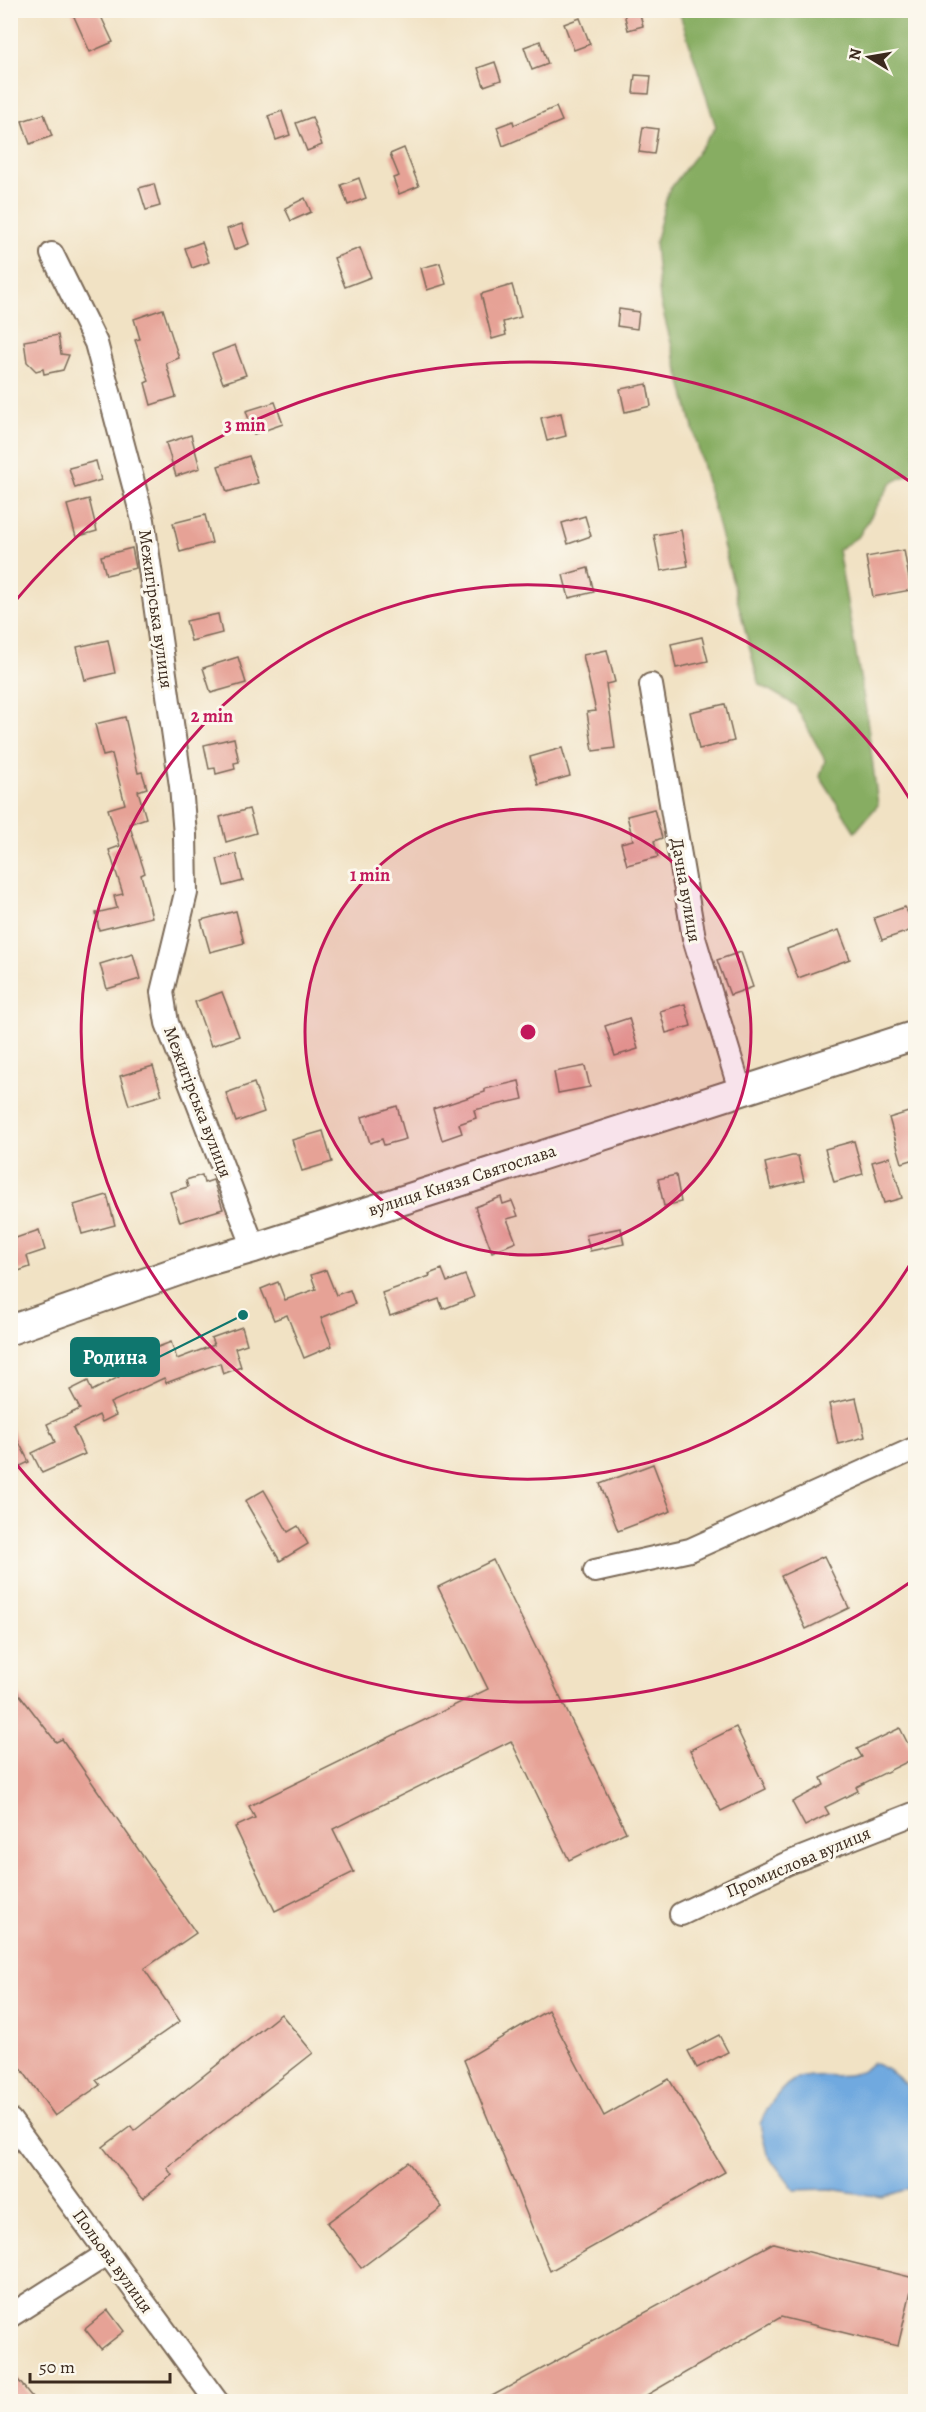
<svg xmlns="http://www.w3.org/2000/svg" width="926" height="2412" font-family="Alegreya,serif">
  <rect width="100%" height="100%" fill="#fbf7ec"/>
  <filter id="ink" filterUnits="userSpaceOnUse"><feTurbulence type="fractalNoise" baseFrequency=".0167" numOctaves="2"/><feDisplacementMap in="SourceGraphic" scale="12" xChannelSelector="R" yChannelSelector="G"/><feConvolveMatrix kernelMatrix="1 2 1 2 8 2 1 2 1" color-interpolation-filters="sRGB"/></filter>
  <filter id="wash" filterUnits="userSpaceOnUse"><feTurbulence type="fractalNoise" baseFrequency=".008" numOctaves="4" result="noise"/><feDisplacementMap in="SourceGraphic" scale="24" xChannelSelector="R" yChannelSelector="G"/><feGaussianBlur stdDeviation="1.35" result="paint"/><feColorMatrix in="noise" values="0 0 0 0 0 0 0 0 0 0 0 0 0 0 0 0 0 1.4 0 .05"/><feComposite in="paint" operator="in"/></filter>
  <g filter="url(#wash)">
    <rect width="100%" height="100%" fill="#f1e2c4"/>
    <path fill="#87ad62" stroke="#616c40" stroke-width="1.5" d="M679,11H915V471L891,483L859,536L838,550L866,711L878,805L855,832L820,777L825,760L795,705L759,684L660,300L655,243L668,192L716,127Z"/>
    <path fill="#6fa9df" stroke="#556a7e" stroke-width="1.5" d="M872,2063C891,2069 908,2082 915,2103C919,2115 916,2171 915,2187L882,2197L830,2189L794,2190L767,2154L760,2124C767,2108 782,2083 799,2078C826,2070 848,2085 872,2063Z"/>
    <g id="blocks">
      <g fill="#e6a296">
        <path d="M71,10H98L113,42L90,52Z"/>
        <path d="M639,10L643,26L628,30L624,13Z"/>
        <path d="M580,18L590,44L574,50L564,24Z"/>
        <path d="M540,41L548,64L532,70L524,47Z"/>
        <path d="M495,62L501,80L484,86L478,68Z"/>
        <path d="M635,75L651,76L649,94L633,93Z"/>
        <path d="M556,107L562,121L503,146L497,127L513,121L514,125Z"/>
        <path d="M282,111L290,135L276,140L268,116Z"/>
        <path d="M44,114L52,136L30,144L22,121Z"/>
        <path d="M312,117L322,145L307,151L296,123Z"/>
        <path d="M643,127L658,129L654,154L639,152Z"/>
        <path d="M404,148L419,186L399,194L393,178L399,176L390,154Z"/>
        <path d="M359,178L366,198L348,205L341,185Z"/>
        <path d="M154,184L160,206L146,210L139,188Z"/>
        <path d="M305,198L311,212L291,221L285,208Z"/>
        <path d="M242,224L249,244L234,250L227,229Z"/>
        <path d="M202,242L209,262L192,268L185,248Z"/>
        <path d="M360,248L371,277L345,287L334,258Z"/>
        <path d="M440,263L446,284L427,290L421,268Z"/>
        <path d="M512,285L521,317L503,322L506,335L492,339L481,294Z"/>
        <path d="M163,309L179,358L166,363L176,397L151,405L145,383L149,381L135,340L140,339L134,319Z"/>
        <path d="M619,309L639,312L637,329L617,326Z"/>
        <path d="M58,335L61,354L69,355L63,370L44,374L43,369L36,371L27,362L24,341Z"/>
        <path d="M235,345L246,375L223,383L212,354Z"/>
        <path d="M647,384L651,406L625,412L620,389Z"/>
        <path d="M275,402L283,424L254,434L246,411Z"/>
        <path d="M561,413L566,436L547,441L541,418Z"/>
        <path d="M191,435L200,468L176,476L166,443Z"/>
        <path d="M249,456L258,483L227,492L218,466Z"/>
        <path d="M96,461L101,480L75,488L69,468Z"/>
        <path d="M89,499L97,531L76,537L67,505Z"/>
        <path d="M205,515L212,543L180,552L173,523Z"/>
        <path d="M585,516L591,536L568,544L562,523Z"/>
        <path d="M681,530L688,566L661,571L654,535Z"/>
        <path d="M132,548L136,568L106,575L101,556Z"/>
        <path d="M904,550L911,590L873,597L866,557Z"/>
        <path d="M588,568L594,592L569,598L563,575Z"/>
        <path d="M218,614L222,633L191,641L186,621Z"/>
        <path d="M702,637L708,661L676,668L671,644Z"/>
        <path d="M108,640L115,673L85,680L77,647Z"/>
        <path d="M607,650L615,682L606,684L615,748L593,751L587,712L596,711L583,655Z"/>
        <path d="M238,657L246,683L211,693L203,668Z"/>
        <path d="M725,704L734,741L699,749L690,712Z"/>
        <path d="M125,717L138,773L142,772L147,788L138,791L146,818L129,824L145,873L141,875L152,917L99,930L96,913L117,908L114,896L123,894L109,850L120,846L108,809L125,804L112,754L103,756L95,724Z"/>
        <path d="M234,738L239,762L234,763L235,769L216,774L215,768L209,769L204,745Z"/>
        <path d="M562,748L570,776L538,785L530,757Z"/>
        <path d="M249,809L256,833L226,842L220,817Z"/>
        <path d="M654,809L662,838L654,841L658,857L627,865L621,843L633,840L627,816Z"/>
        <path d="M236,854L243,881L224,886L217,859Z"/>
        <path d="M905,907L908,913L915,911V929L882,940L874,918Z"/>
        <path d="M236,911L244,943L210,952L201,920Z"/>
        <path d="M839,930L850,959L798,978L787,949Z"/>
        <path d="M741,952L753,987L730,995L717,960Z"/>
        <path d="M133,954L140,979L107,989L100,964Z"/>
        <path d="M222,992L239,1036L211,1046L195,1002Z"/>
        <path d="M685,1004L691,1026L666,1033L660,1011Z"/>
        <path d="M629,1018L638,1049L615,1056L605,1026Z"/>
        <path d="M153,1066L162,1095L129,1105L120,1076Z"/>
        <path d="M585,1066L590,1087L558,1093L554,1072Z"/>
        <path d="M519,1081L523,1099L474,1110L476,1118L459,1124L462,1133L442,1140L433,1109L485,1092V1089Z"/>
        <path d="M254,1083L264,1112L236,1122L226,1093Z"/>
        <path d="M397,1106L406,1139L384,1145L382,1139L370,1143L362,1117Z"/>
        <path d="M915,1110V1159L902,1163L889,1118Z"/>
        <path d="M323,1131L332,1162L302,1171L292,1140Z"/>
        <path d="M854,1141L863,1174L834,1182L825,1149Z"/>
        <path d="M792,1156H798L804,1181L771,1189L765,1163Z"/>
        <path d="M890,1157L902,1198L884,1203L872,1162Z"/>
        <path d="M202,1175L204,1183L213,1180L223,1209L180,1222L170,1192L188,1187L186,1180Z"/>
        <path d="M676,1175L681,1202L664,1206L658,1179Z"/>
        <path d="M107,1195L115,1225L82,1234L74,1205Z"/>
        <path d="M501,1197L503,1204L512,1201L518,1216L507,1219L516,1242L492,1252L475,1207Z"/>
        <path d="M621,1228L624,1244L590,1251L586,1235Z"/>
        <path d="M39,1230L45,1250L27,1256L30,1267L10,1274V1240Z"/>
        <path d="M442,1269L447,1282L465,1275L474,1297L443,1309L439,1299L390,1316L382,1293L430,1276L429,1274Z"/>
        <path d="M326,1270L336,1295L350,1290L355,1304L321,1318L332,1346L304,1358L287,1315L274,1320L261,1289L278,1282L285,1300L316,1289L311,1275Z"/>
        <path d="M242,1327L247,1344L235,1348L241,1367L223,1374L220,1363L166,1383L164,1378L110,1403L116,1415L102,1422L99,1415L73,1428L85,1454L42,1473L32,1453L55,1442L47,1424L80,1409L70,1390L88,1381L92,1391L119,1377L109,1356L130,1346L135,1356L171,1342L177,1359L214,1345L211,1338Z"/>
        <path d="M856,1398L865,1437L838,1444L829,1404Z"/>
        <path d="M10,1425L29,1462L10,1471Z"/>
        <path d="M653,1464L671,1511L618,1531L600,1484Z"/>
        <path d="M264,1490L288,1532L298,1526L308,1544L280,1561L245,1501Z"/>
        <path d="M824,1556L849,1608L806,1629L781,1576Z"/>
        <path d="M493,1560L626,1832L569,1860L511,1741L333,1829L354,1872L275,1911L235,1827L255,1818L249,1806L488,1689L438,1587Z"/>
        <path d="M10,1682L56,1742L62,1739L196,1933L144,1969L180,2021L96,2080L100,2085L55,2116L10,2053Z"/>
        <path d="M736,1727L766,1789L721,1811L690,1750Z"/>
        <path d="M900,1728L915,1758L856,1787L858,1791L825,1807L829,1814L805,1826L792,1802L824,1785L821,1778L862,1757L857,1749Z"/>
        <path d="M548,2010L604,2116L669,2079L725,2172L550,2271L464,2060Z"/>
        <path d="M281,2014L313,2053L167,2168L172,2175L143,2198L103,2147L131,2126L134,2131Z"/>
        <path d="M719,2035L728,2052L697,2068L688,2051Z"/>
        <path d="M408,2162L442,2207L361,2268L327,2223Z"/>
        <path d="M773,2243L914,2278L898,2346L781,2317L635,2402H481Z"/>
        <path d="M108,2310L124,2331L101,2349L85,2329Z"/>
        <path d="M10,2370L36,2402H10Z"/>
      </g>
    </g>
  </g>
  <g filter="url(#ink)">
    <use href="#blocks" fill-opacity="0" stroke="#7b6a58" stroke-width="1.5"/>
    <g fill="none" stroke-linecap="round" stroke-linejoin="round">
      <defs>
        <g id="minor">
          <path d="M52,254L96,343L143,520L181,786L185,835L186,893L162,992L167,1023L254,1248"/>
          <path d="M651,685L694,938L740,1090"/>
          <path d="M595,1571L690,1550L916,1448"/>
          <path d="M681,1914L786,1864L916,1813"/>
          <path d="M10,2120L217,2402"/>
          <path d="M10,2316L107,2254"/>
        </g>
        <path id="major" d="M10,1330L204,1262L254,1248L916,1035"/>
      </defs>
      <use href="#minor" stroke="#7b6a58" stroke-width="26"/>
      <use href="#major" stroke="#7b6a58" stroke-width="32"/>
      <use href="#minor" stroke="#fff" stroke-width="22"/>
      <use href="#major" stroke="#fff" stroke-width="28"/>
    </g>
  </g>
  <circle cx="528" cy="1032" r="223" fill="#c2185b" fill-opacity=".12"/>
  <g fill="none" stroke="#c2185b" stroke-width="3">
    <circle cx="528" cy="1032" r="223"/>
    <path d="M915 1256A447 447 0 1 1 915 808"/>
    <path d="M912 1581A670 670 0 0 1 11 1458M11 606A670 670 0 0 1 912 483"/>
  </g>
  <g text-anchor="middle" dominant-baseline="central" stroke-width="6" stroke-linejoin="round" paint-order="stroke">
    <g font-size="18" fill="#3b2a1e" stroke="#fbf7ec">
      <text transform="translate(156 609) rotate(82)">Межигірська вулиця</text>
      <text transform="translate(686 890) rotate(80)">Дачна вулиця</text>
      <text transform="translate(198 1102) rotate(69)">Межигірська вулиця</text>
      <text transform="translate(462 1180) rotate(-18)">вулиця Князя Святослава</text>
      <text transform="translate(798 1862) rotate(-23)">Промислова вулиця</text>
      <text transform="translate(113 2261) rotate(54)">Польова вулиця</text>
    </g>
  </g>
  <circle cx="528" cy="1032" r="9" fill="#c2185b" stroke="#fbf7ec" stroke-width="3"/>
  <g font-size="18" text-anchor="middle" font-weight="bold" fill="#c2185b" stroke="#fbf7ec" stroke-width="6" stroke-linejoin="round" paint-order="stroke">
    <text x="245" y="431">3 min</text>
    <text x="212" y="722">2 min</text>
    <text x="370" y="881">1 min</text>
  </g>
  <path fill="none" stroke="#0f766e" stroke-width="2" d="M243 1315L159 1357"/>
  <circle fill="#0f766e" stroke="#fbf7ec" stroke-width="2" cx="243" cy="1315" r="6"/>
  <rect fill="#0f766e" stroke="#0f766e" stroke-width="2" x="71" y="1338" width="88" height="38" rx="6"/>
  <g font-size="20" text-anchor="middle" font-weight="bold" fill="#fff">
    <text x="115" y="1364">Родина</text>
  </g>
  <rect width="926" height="2412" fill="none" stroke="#fbf7ec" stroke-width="36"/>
  <g transform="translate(869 57) rotate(281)" stroke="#fbf7ec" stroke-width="4.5" paint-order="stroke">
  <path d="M0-4.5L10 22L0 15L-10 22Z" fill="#3b2a1e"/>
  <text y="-9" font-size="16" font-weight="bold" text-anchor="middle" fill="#3b2a1e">N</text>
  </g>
  <path d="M30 2373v9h140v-9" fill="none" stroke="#3b2a1e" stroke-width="3"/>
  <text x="39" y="2373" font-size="18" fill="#3b2a1e" stroke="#fbf7ec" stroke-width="4.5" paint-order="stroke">50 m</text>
</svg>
